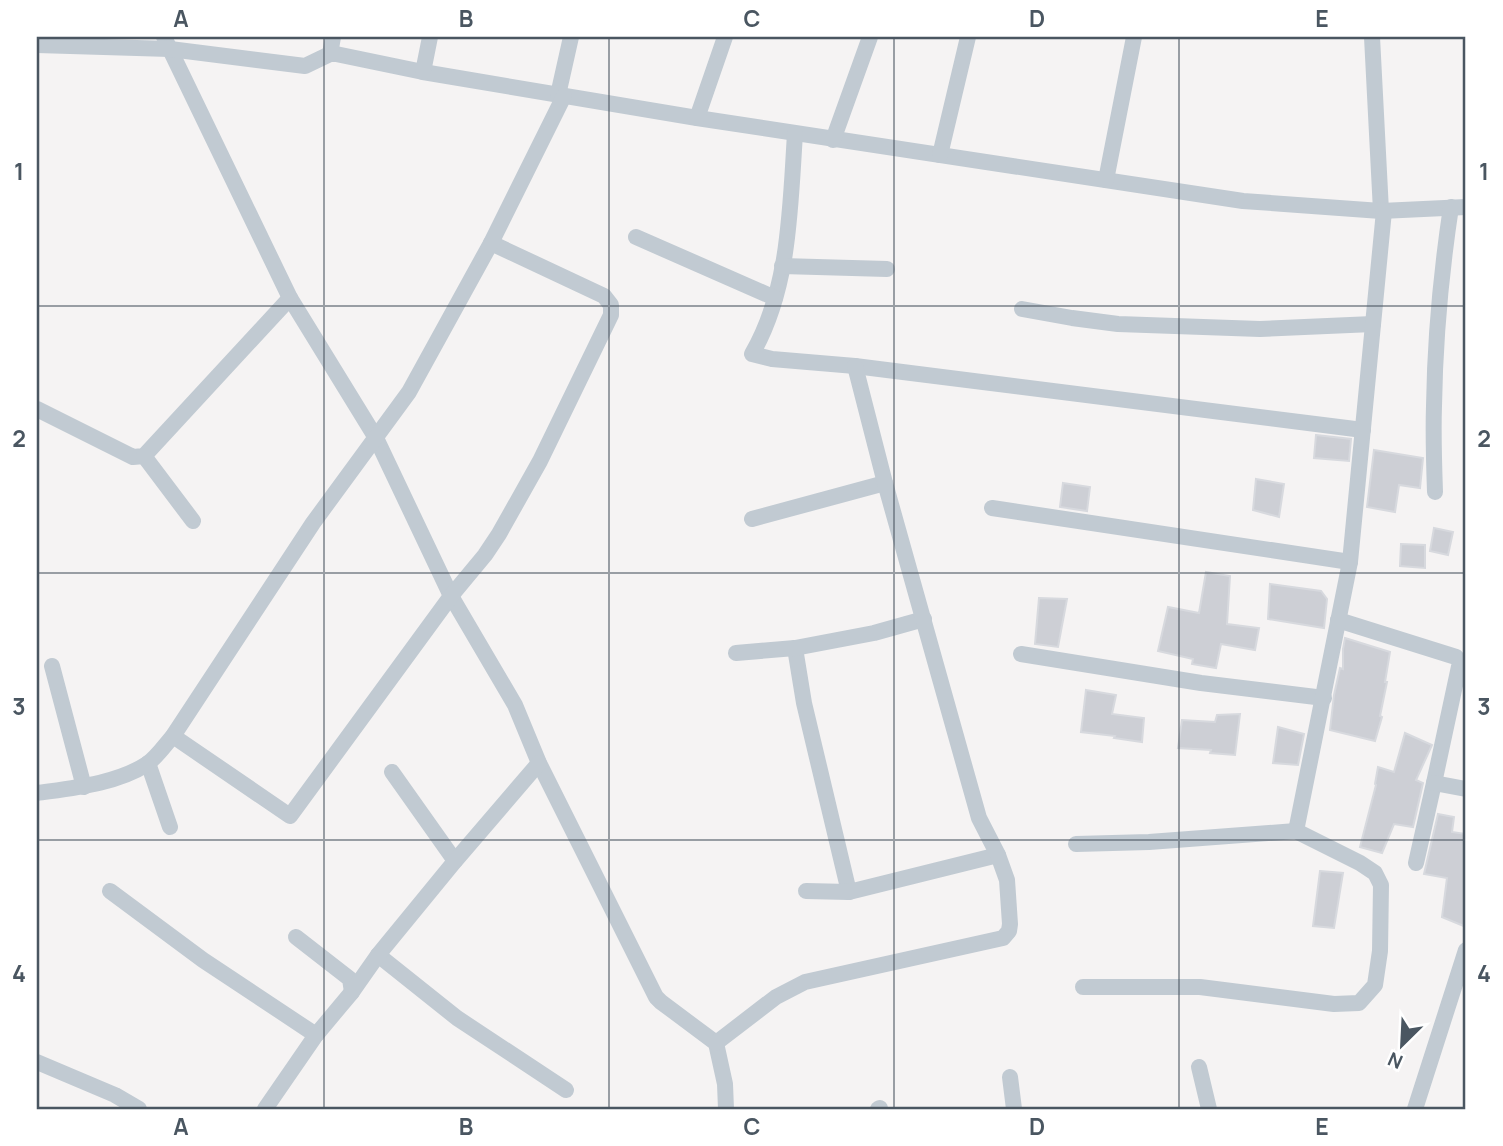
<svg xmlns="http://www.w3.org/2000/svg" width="1503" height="1146" font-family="Manrope,sans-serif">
  <rect width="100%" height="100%" fill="#f5f3f3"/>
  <g fill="#cdcfd5" stroke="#d7d9de" stroke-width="2">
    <path d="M1316,435L1351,439L1349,461L1314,458Z"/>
    <path d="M1374,450L1423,458L1420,488L1399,485L1395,512L1367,507Z"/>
    <path d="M1256,479L1284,484L1279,517L1253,510Z"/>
    <path d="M1063,483L1090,487L1087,511L1060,507Z"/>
    <path d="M1434,528L1453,532L1448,555L1430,551Z"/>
    <path d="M1401,544L1425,545V568L1400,566Z"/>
    <path d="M1206,572L1230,576L1227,624L1259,628L1255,650L1221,644L1216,668L1192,664L1193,659L1158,651L1168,607L1199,613Z"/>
    <path d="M1270,584L1321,591L1327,599L1324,628L1268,619Z"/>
    <path d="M1039,598L1067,599L1058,647L1035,644Z"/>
    <path d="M1345,638L1390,652L1385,682H1387L1380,716L1382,717L1375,741L1330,730L1334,695L1340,668L1343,669V649Z"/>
    <path d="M1086,690L1116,695L1112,714L1144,718L1142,742L1114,738L1115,736L1081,732Z"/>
    <path d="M1240,714L1235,755L1210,753L1211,750L1178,748L1182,720L1215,722L1217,715Z"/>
    <path d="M1278,727L1304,734L1298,765L1273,763Z"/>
    <path d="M1405,733L1432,745L1416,780L1423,783L1413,827L1394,824L1382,853L1360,847L1376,785L1375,784L1378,767L1394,772Z"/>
    <path d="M1438,814L1454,817L1452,832L1466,834V927L1442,917L1447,878L1424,874Z"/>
    <path d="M1320,871L1343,873L1334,928L1313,926Z"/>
  </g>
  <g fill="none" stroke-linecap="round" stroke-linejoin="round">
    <g stroke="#c1cad2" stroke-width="16">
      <path d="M164,37L290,298L376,438L451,596L515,705L539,763L656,997L661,1002L716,1043L725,1084L726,1109"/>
      <path d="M1372,37L1381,211"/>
      <path d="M37,45L170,49L305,66L330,54H336L423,72L697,118L1243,201L1381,211L1466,207"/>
      <path d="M330,54L333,37"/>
      <path d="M423,72L430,37"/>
      <path d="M558,95L571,37"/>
      <path d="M697,118L725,37"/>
      <path d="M795,134C790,208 790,288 752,354L772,359L855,366L1363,430"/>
      <path d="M833,140L870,37"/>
      <path d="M940,155L968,37"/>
      <path d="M1106,180L1134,37"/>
      <path d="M636,237L775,298"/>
      <path d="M782,266L887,269"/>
      <path d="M1022,309L1072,318L1118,324L1260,329L1373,324"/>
      <path d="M37,409L133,457L144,456L290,298"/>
      <path d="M144,456L193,521"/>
      <path d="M1435,492C1434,464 1433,435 1434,406C1435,340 1441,273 1451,207"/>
      <path d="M992,508L1350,562"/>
      <path d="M752,519L885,483"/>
      <path d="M1338,620L1456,657L1460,662L1434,783L1416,863"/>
      <path d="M795,648L804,703L849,892"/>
      <path d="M736,653L795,648L874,633L924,619"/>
      <path d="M1021,654L1201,683L1324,698"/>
      <path d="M52,666L84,787"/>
      <path d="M173,736L290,816L451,596L485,555L499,534L540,461L611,315V305L604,296L491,243"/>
      <path d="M148,763L170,827"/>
      <path d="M392,772L455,861"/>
      <path d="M1434,783L1466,789"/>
      <path d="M37,793C72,788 116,784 147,764C157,757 165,745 173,736L313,523L409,392L491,243L564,96"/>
      <path d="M1296,831L1350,562L1384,211"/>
      <path d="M1076,844L1149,842L1296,831L1360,863L1375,873L1381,885L1380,951L1375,985L1359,1003L1334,1004L1200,987H1083"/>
      <path d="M110,891L203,960L316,1035"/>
      <path d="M806,891L849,892L998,855"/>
      <path d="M296,937L350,979L352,992"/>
      <path d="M378,955L457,1018L566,1090"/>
      <path d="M716,1043L776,997L805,982L1003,938L1009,931L1010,924L1007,880L998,855L979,818L885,483L855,366"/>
      <path d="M37,1062L115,1095L139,1109"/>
      <path d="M1199,1067L1209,1109"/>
      <path d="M1010,1077L1014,1109"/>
      <path d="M265,1109L316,1035L352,992L378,955L455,861L539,763"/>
      <path d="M878,1109L880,1108"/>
      <path d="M1415,1109L1466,950"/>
    </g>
  </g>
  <path fill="none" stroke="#4a5661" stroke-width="2" stroke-opacity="0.55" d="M324,37V1109M609,37V1109M894,37V1109M1179,37V1109M37,306H1466M37,573H1466M37,840H1466"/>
  <rect width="1503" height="1146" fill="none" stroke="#ffffff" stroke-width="77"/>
  <g transform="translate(1402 1045) rotate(204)" stroke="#ffffff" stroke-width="5" paint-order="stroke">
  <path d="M0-5L12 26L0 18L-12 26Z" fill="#4a5661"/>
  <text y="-10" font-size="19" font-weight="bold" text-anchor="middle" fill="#4a5661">N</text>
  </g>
  <rect x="38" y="38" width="1426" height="1070" fill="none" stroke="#4a5661" stroke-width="2.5"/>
  <g font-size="23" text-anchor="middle" font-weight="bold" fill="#4a5661">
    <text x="181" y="27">A</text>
    <text x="466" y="27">B</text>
    <text x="752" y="27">C</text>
    <text x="1037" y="27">D</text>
    <text x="1322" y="27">E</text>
    <text x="19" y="180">1</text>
    <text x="1484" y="180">1</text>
    <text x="19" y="447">2</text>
    <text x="1484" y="447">2</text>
    <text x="19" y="715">3</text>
    <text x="1484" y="715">3</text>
    <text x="19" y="982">4</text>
    <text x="1484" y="982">4</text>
    <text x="181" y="1135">A</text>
    <text x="466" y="1135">B</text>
    <text x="752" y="1135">C</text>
    <text x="1037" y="1135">D</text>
    <text x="1322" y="1135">E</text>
  </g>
</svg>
